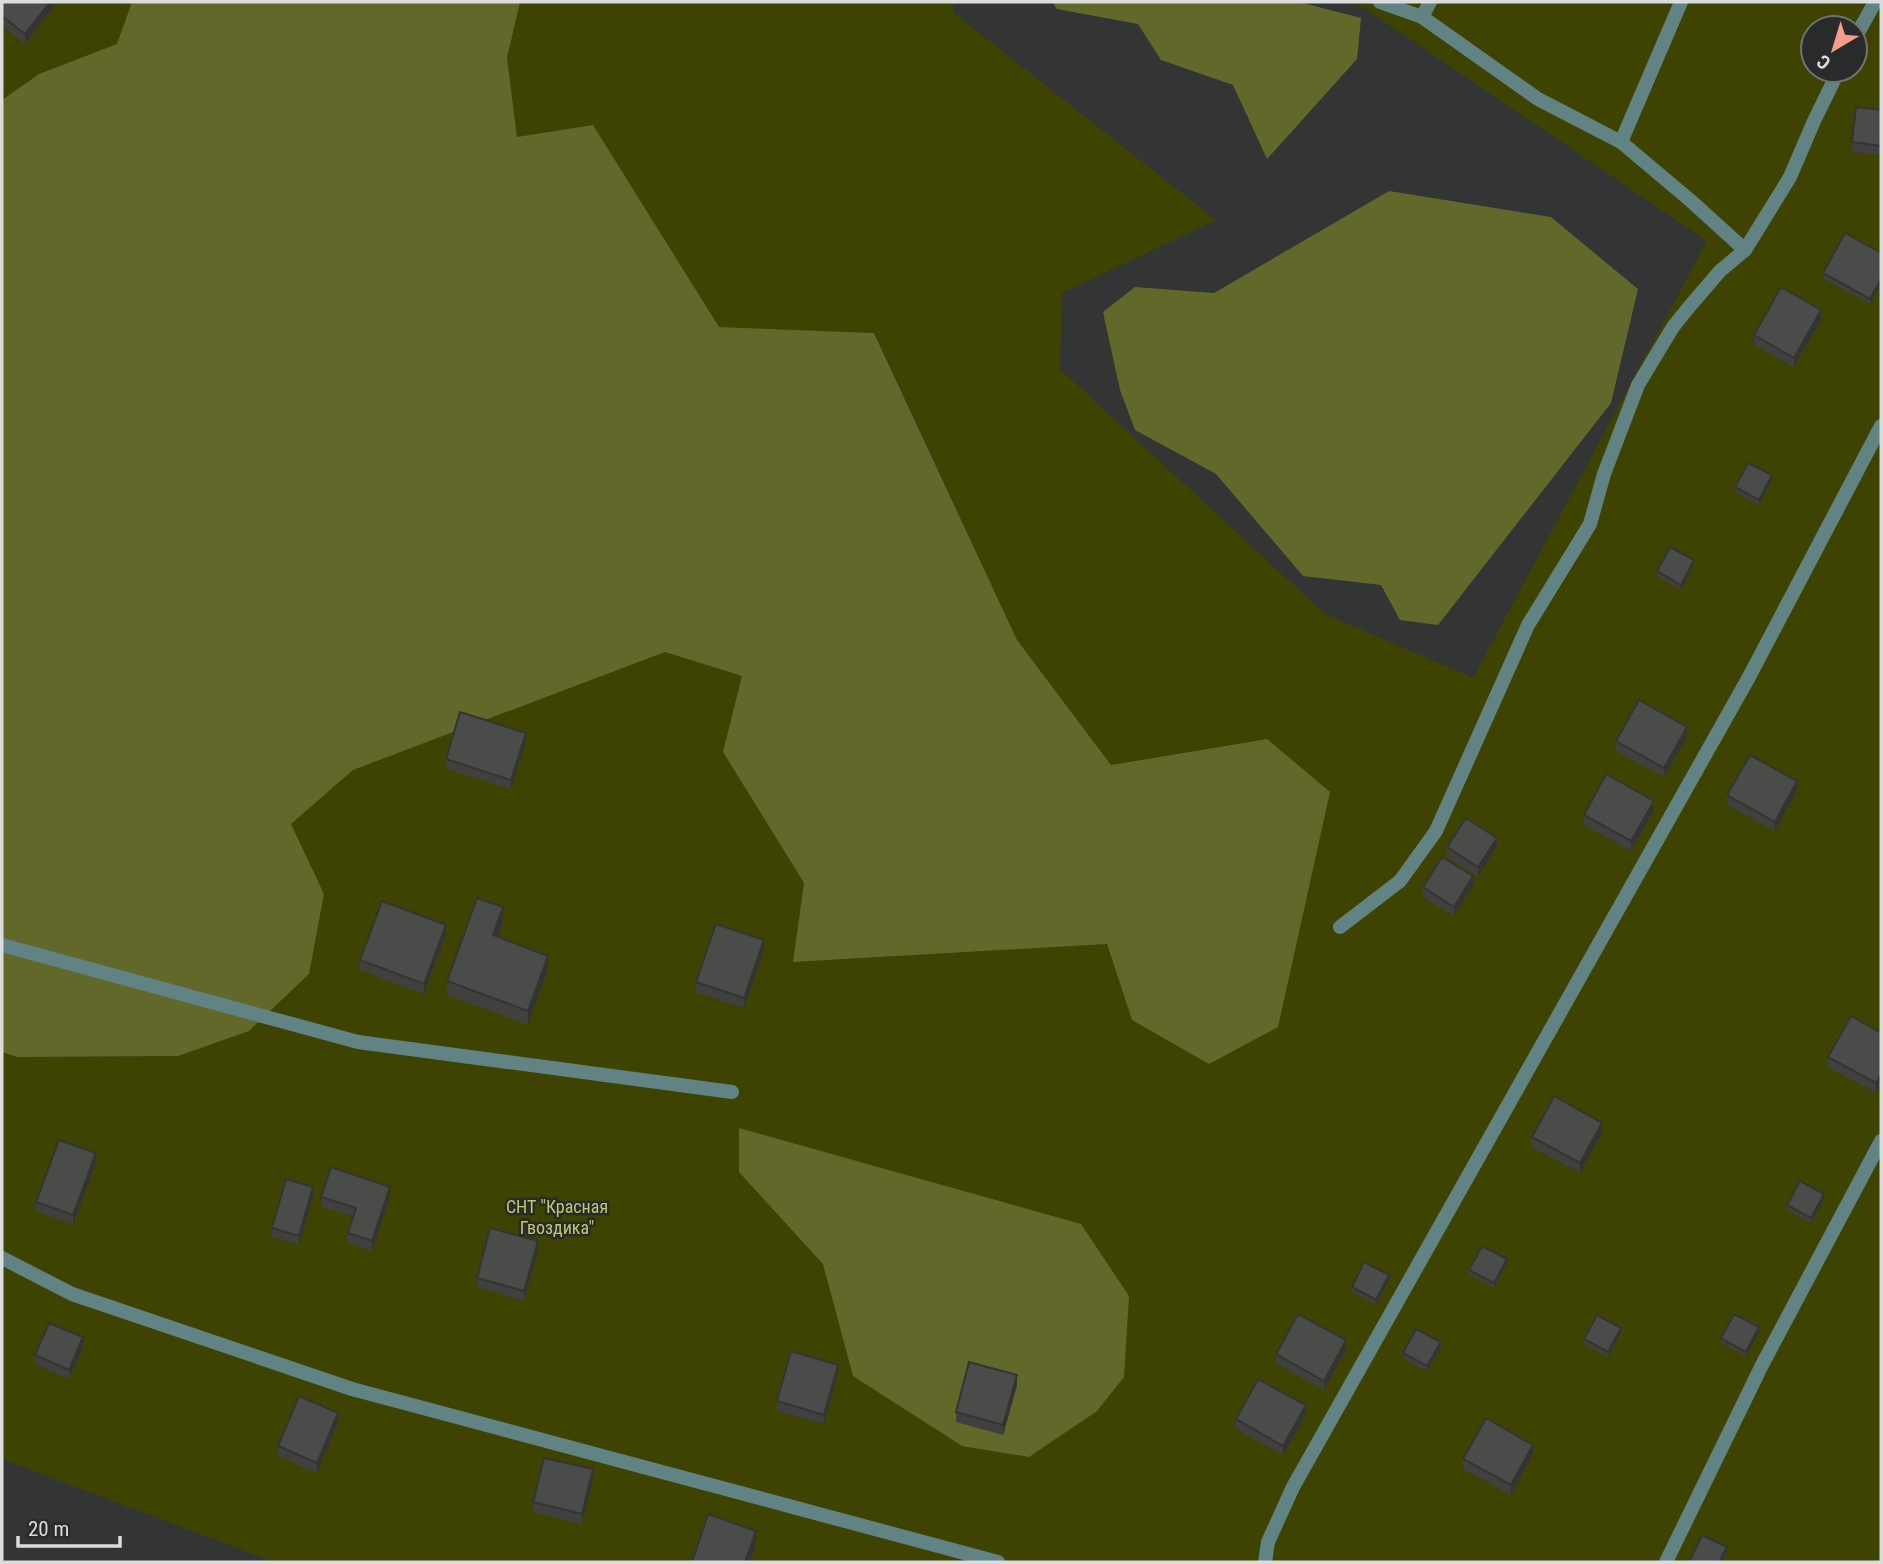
<svg xmlns="http://www.w3.org/2000/svg" width="1883" height="1564" font-family="'Roboto Condensed',sans-serif">
  <rect width="100%" height="100%" fill="#323534"/>
  <g fill="#3f4302" fill-rule="evenodd">
    <path d="M2,2H132L118,44L39,74L2,100Z"/>
    <path d="M520,2H953L954,13L1216,220L1062,293L1060,369L1325,614L1473,678L1707,241L1363,7L1343,2H1881V1562H274L2,1459V1052L17,1057L178,1056L249,1031L309,974L324,894L290,825L353,770L665,652L742,676L723,752L804,883L794,962L1107,944L1132,1020L1267,739L1111,765L1017,640L875,333L719,327L593,125L517,137L507,58ZM1813,28H1855V70H1813Z"/>
  </g>
  <g fill="#626829">
    <path d="M132,2H520L507,58L517,137L593,125L719,327L874,333L1017,640L1111,765L1267,739L1330,792L1278,1027L1209,1064L1132,1020L1107,944L793,962L804,883L723,752L742,676L665,652L353,770L291,824L324,894L309,974L249,1031L178,1056L17,1057L2,1052V100L39,74L117,44Z"/>
    <path d="M1052,2H1299L1361,18L1357,59L1267,159L1233,85L1161,60L1138,24L1057,9Z"/>
    <path d="M1389,191L1551,217L1638,289L1611,403L1438,625L1400,620L1381,585L1303,576L1216,474L1135,430L1120,390L1103,312L1135,287L1214,293Z"/>
    <path d="M739,1128L1081,1224L1129,1296L1124,1377L1097,1411L1029,1457L962,1446L853,1376L823,1264L739,1172Z"/>
  </g>
  <g fill="none" stroke-linecap="round" stroke-linejoin="round">
    <g stroke="#618383" stroke-width="14">
      <path d="M1340,927L1400,881L1436,831L1528,625L1590,524L1604,474L1638,385L1673,327L1689,307L1720,271L1745,250"/>
      <path d="M2,945L358,1042L732,1092"/>
      <path d="M2,1258L72,1294L352,1389L998,1562"/>
      <path d="M1265,1562L1268,1542L1293,1487L1749,677L1881,426"/>
      <path d="M1666,1562L1762,1365L1881,1141"/>
    </g>
    <g stroke="#618383" stroke-width="14">
      <path d="M1380,2L1422,17L1538,99L1621,142L1691,201L1745,250L1790,177L1814,121L1839,70"/>
      <path d="M1422,17L1430,2"/>
      <path d="M1855,38L1875,2"/>
      <path d="M1621,142L1681,2"/>
    </g>
  </g>
  <g fill="#40413f">
    <path d="M2,2H57L25,44L2,26Z"/>
    <path d="M1881,110V155L1852,152V142Z"/>
    <path d="M1881,253V284L1870,304L1823,278V273Z"/>
    <path d="M1821,320L1794,367L1754,345V335Z"/>
    <path d="M1772,480L1759,505L1735,492V487Z"/>
    <path d="M1694,565L1681,590L1657,576V571Z"/>
    <path d="M1687,737L1664,777L1616,751V741Z"/>
    <path d="M526,742L511,789L446,769V759Z"/>
    <path d="M1797,791L1775,831L1727,805V795Z"/>
    <path d="M1654,810L1631,851L1584,825V815Z"/>
    <path d="M1447,847H1497L1478,877L1447,857Z"/>
    <path d="M1473,886L1454,916L1423,897V887Z"/>
    <path d="M503,922L498,937L548,970L528,1025L447,995V981Z"/>
    <path d="M446,935L424,994L360,970V960Z"/>
    <path d="M764,950L744,1008L696,992V982Z"/>
    <path d="M1881,1033V1084L1876,1093L1828,1067V1057Z"/>
    <path d="M1602,1133L1580,1173L1532,1147V1137Z"/>
    <path d="M96,1163L73,1225L36,1211V1202Z"/>
    <path d="M313,1197L299,1245L272,1237V1228Z"/>
    <path d="M321,1197H390L372,1251L348,1243V1233L353,1216L321,1206Z"/>
    <path d="M1824,1199L1811,1223L1787,1210V1205Z"/>
    <path d="M538,1251L524,1301L477,1287V1278Z"/>
    <path d="M1507,1264L1494,1288L1469,1275V1270Z"/>
    <path d="M1389,1280L1376,1305L1352,1292V1287Z"/>
    <path d="M1759,1332L1746,1356L1721,1343V1338Z"/>
    <path d="M1621,1333L1608,1357L1584,1344V1339Z"/>
    <path d="M83,1347L69,1379L35,1365V1355Z"/>
    <path d="M1441,1347L1427,1371L1403,1358V1353Z"/>
    <path d="M1346,1350L1324,1390L1276,1364V1354Z"/>
    <path d="M838,1374L824,1424L777,1411V1401Z"/>
    <path d="M1017,1385L1003,1435L956,1422V1412Z"/>
    <path d="M1306,1415L1283,1455L1236,1429V1419Z"/>
    <path d="M338,1423L317,1473L278,1456V1446Z"/>
    <path d="M1533,1455L1511,1495L1463,1469V1459Z"/>
    <path d="M593,1479L582,1524L533,1512V1502Z"/>
  </g>
  <g fill="#343533">
    <path d="M50,2H57L25,44V34Z"/>
    <path d="M1881,279V284L1870,304V299Z"/>
    <path d="M1821,310V320L1794,367V358Z"/>
    <path d="M1772,475V480L1759,505V500Z"/>
    <path d="M1694,560V565L1681,590V585Z"/>
    <path d="M1687,727V737L1664,777V768Z"/>
    <path d="M526,733V742L511,789V780Z"/>
    <path d="M1797,781V791L1775,831V822Z"/>
    <path d="M1654,801V810L1631,851V841Z"/>
    <path d="M1497,838V847L1478,877V867Z"/>
    <path d="M1473,876V886L1454,916V907Z"/>
    <path d="M503,907V922L493,950V935Z"/>
    <path d="M446,925V935L424,994V984Z"/>
    <path d="M764,940V950L744,1008V998Z"/>
    <path d="M548,956V970L528,1025V1011Z"/>
    <path d="M1881,1074V1084L1876,1093V1083Z"/>
    <path d="M1602,1123V1133L1580,1173V1163Z"/>
    <path d="M96,1153V1163L73,1225V1215Z"/>
    <path d="M313,1187V1197L299,1245V1236Z"/>
    <path d="M390,1187V1197L372,1251V1241Z"/>
    <path d="M1824,1194V1199L1811,1223V1218Z"/>
    <path d="M538,1241V1251L524,1301V1291Z"/>
    <path d="M1507,1259V1264L1494,1288V1283Z"/>
    <path d="M1389,1275V1280L1376,1305V1300Z"/>
    <path d="M1759,1327V1332L1746,1356V1352Z"/>
    <path d="M1621,1328V1333L1608,1357V1352Z"/>
    <path d="M83,1337V1347L69,1379V1370Z"/>
    <path d="M1346,1340V1350L1324,1390V1381Z"/>
    <path d="M1441,1342V1347L1427,1371V1366Z"/>
    <path d="M838,1365V1374L824,1424V1415Z"/>
    <path d="M1017,1375V1385L1003,1435V1425Z"/>
    <path d="M1306,1405V1415L1283,1455V1446Z"/>
    <path d="M338,1413V1423L317,1473V1463Z"/>
    <path d="M1533,1445V1455L1511,1495V1485Z"/>
    <path d="M593,1469V1479L582,1524V1514Z"/>
    <path d="M756,1531V1545L750,1562H745Z"/>
    <path d="M1727,1547V1552L1722,1562H1719Z"/>
  </g>
  <g fill="#4a4c49" stroke="#343533" stroke-width="2">
    <path d="M2,2H50L25,34L2,16Z"/>
    <path d="M1856,107L1881,110V146L1852,142Z"/>
    <path d="M1845,233L1881,253V279L1870,299L1823,273Z"/>
    <path d="M1781,287L1821,310L1794,358L1754,335Z"/>
    <path d="M1748,463L1772,475L1759,500L1735,487Z"/>
    <path d="M1670,547L1694,560L1681,585L1657,571Z"/>
    <path d="M1639,700L1687,727L1664,768L1616,741Z"/>
    <path d="M460,712L526,733L511,780L446,759Z"/>
    <path d="M1750,755L1797,781L1775,822L1727,795Z"/>
    <path d="M1606,774L1654,801L1631,841L1584,815Z"/>
    <path d="M1466,818L1497,838L1478,867L1447,847Z"/>
    <path d="M1442,857L1473,876L1454,907L1423,887Z"/>
    <path d="M477,898L503,907L493,935L548,956L528,1011L447,981Z"/>
    <path d="M382,901L446,925L424,984L360,960Z"/>
    <path d="M716,924L764,940L744,998L696,982Z"/>
    <path d="M1851,1016L1881,1033V1074L1876,1083L1828,1057Z"/>
    <path d="M1554,1096L1602,1123L1580,1163L1532,1137Z"/>
    <path d="M59,1140L96,1153L73,1215L36,1202Z"/>
    <path d="M331,1167L390,1187L372,1241L348,1233L356,1208L321,1197Z"/>
    <path d="M286,1179L313,1187L299,1236L272,1228Z"/>
    <path d="M1800,1181L1824,1194L1811,1218L1787,1205Z"/>
    <path d="M490,1228L538,1241L524,1291L477,1278Z"/>
    <path d="M1482,1246L1507,1259L1494,1283L1469,1270Z"/>
    <path d="M1364,1262L1389,1275L1376,1300L1352,1287Z"/>
    <path d="M1298,1314L1346,1340L1324,1381L1276,1354Z"/>
    <path d="M1734,1314L1759,1327L1746,1352L1721,1338Z"/>
    <path d="M1597,1315L1621,1328L1608,1352L1584,1339Z"/>
    <path d="M49,1323L83,1337L69,1370L35,1355Z"/>
    <path d="M1416,1329L1441,1342L1427,1366L1403,1353Z"/>
    <path d="M791,1351L838,1365L824,1415L777,1401Z"/>
    <path d="M969,1362L1017,1375L1003,1425L956,1412Z"/>
    <path d="M1258,1379L1306,1405L1283,1446L1236,1419Z"/>
    <path d="M299,1396L338,1413L317,1463L278,1446Z"/>
    <path d="M1486,1418L1533,1445L1511,1485L1463,1459Z"/>
    <path d="M544,1458L593,1469L582,1514L533,1502Z"/>
    <path d="M708,1514L756,1531L745,1562H692Z"/>
    <path d="M1702,1535L1727,1547L1719,1562H1689Z"/>
  </g>
  <g text-anchor="middle" dominant-baseline="central" stroke-width="5" stroke-linejoin="round" paint-order="stroke">
    <g font-size="18" fill="#bec86d" stroke="#282b2a">
      <text x="557" y="1206">СНТ "Красная<tspan x="557" dy="21">Гвоздика"</tspan></text>
    </g>
  </g>
  <rect width="1883" height="1564" fill="none" stroke="#dbdcdc" stroke-width="7"/>
  <g transform="translate(1834 49) rotate(218)"><circle r="33" fill="#282b2a" stroke="#707271" stroke-width="2"/>
  <path d="M0-5L12 26L0 18L-12 26Z" fill="#f49d8b"/>
  <text y="-10" font-size="19" font-weight="bold" text-anchor="middle" fill="#dbdcdc">С</text>
  </g>
  <path d="M18 1536v10h102v-10" fill="none" stroke="#dbdcdc" stroke-width="3.5"/>
  <text x="28" y="1536" font-size="21" fill="#dbdcdc" stroke="#282b2a" stroke-width="5" paint-order="stroke">20 m</text>
</svg>
